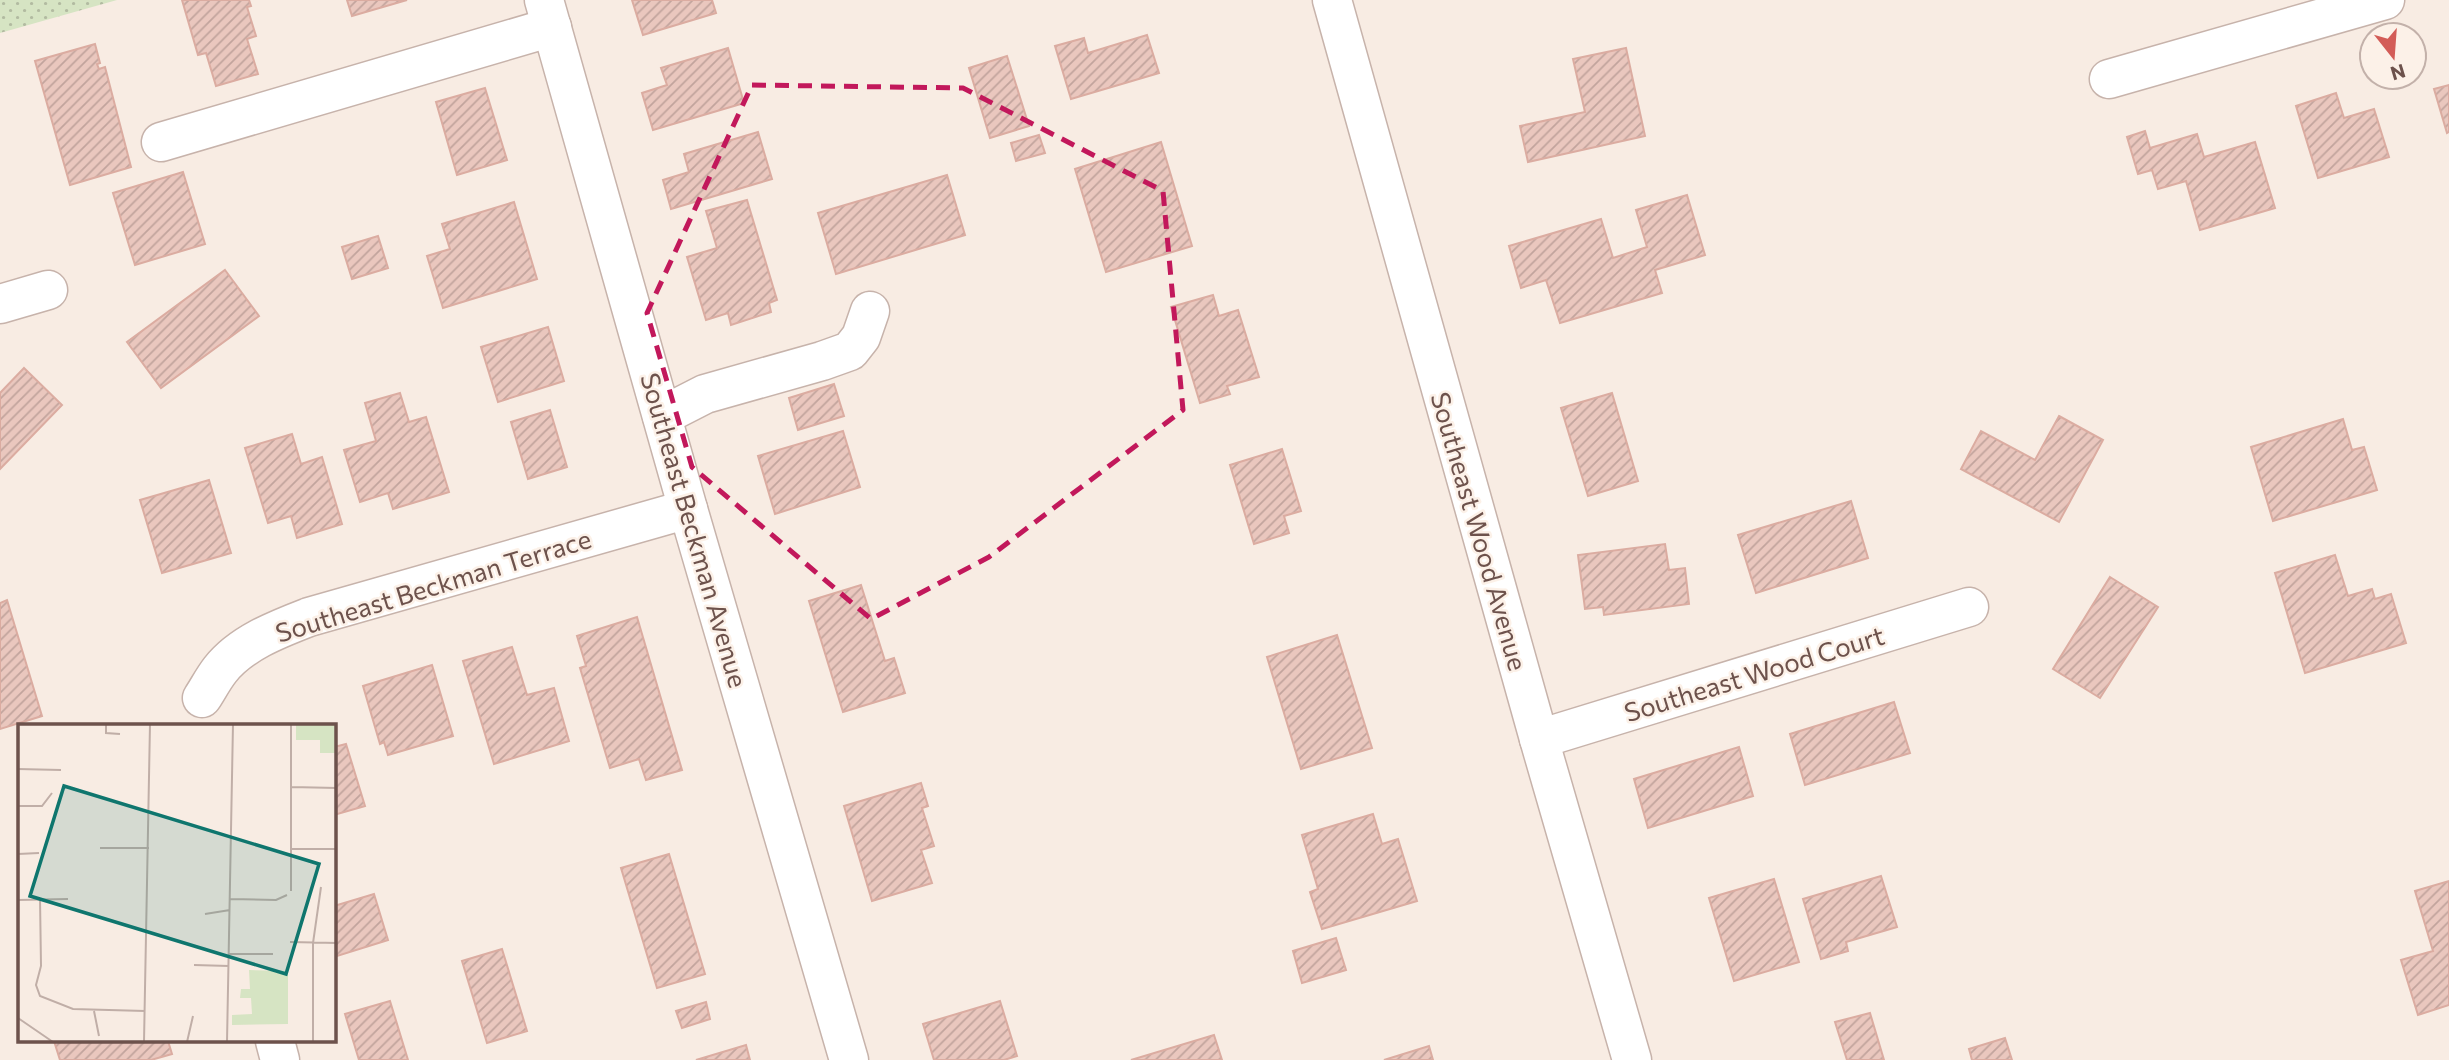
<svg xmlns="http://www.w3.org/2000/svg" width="2449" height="1060" font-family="Commissioner,sans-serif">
  <defs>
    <pattern id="garden-dots" width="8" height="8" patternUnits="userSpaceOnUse" patternTransform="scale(1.75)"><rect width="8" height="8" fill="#d6e4c3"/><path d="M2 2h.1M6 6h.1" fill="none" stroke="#b2bba1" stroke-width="1.8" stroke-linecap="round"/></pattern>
    <pattern id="building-hatch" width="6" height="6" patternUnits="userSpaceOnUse" patternTransform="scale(1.75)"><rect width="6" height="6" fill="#eac7be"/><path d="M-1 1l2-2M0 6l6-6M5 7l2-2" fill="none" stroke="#c2a49d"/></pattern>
  </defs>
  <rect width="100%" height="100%" fill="#f8ece3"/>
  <path fill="url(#garden-dots)" d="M0,0H117L0,33Z"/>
  <g fill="url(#building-hatch)" stroke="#dbaca1" stroke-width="2">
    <path d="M182,0H249L251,6L247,7L256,36L247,39L258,74L216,86L206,53L198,55Z"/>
    <path d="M347,0H407L352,16Z"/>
    <path d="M632,0H712L716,13L643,35Z"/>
    <path d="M1147,35L1159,73L1071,99L1055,46L1084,38L1088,53Z"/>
    <path d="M95,44L100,63L97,64L99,69L105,67L131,167L70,185L35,61Z"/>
    <path d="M728,48L744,103L653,130L642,93L667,85L661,68Z"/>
    <path d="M1626,48L1645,136L1528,162L1520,126L1585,112L1573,59Z"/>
    <path d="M1007,56L1029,126L990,138L969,68Z"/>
    <path d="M2449,85V132L2447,133L2434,89Z"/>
    <path d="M485,88L507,160L457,175L436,102Z"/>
    <path d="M2336,93L2344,118L2374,109L2389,157L2318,178L2296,106Z"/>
    <path d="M2145,131L2150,148L2197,134L2204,157L2255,142L2275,208L2200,230L2186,181L2158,189L2152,170L2138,174L2127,137Z"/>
    <path d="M758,132L772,179L671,209L663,180L689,172L684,154Z"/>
    <path d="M1039,135L1045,153L1016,161L1011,143Z"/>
    <path d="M1161,142L1192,246L1106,272L1075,169Z"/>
    <path d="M183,172L205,244L135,265L113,193Z"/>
    <path d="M947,175L965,235L836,274L818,213Z"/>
    <path d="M1687,195L1705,255L1655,270L1662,293L1560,323L1546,280L1521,288L1509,246L1601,219L1613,258L1647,247L1636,210Z"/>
    <path d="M747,200L777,300L769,303L771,312L731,325L728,313L706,320L687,257L717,248L706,211Z"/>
    <path d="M514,202L537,279L443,308L427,256L450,249L442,224Z"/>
    <path d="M378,236L388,268L352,279L342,247Z"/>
    <path d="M225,270L259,316L161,388L127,342Z"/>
    <path d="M1213,295L1219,316L1238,310L1259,377L1227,386L1230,394L1200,403L1171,307Z"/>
    <path d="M548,327L564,381L498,402L481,347Z"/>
    <path d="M24,368L62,405L0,469V393Z"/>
    <path d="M834,384L844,416L798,430L789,398Z"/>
    <path d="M400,393L409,422L426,417L449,492L393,509L388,493L360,502L344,450L376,441L365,403Z"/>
    <path d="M1612,393L1638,481L1588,496L1561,408Z"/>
    <path d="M550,410L567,467L528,479L511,422Z"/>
    <path d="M2059,416L2103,440L2059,522L1961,469L1981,431L2035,460Z"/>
    <path d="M2343,419L2352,450L2364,447L2377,490L2273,521L2251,447Z"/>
    <path d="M843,431L860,487L775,514L758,456Z"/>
    <path d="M292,434L301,464L322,457L342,524L297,538L291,516L268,523L245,448Z"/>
    <path d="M1282,449L1301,511L1284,516L1289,533L1254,544L1230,465Z"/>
    <path d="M209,480L231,553L162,573L140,500Z"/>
    <path d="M1851,501L1868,558L1756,593L1738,535Z"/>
    <path d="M1665,544L1669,570L1685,568L1689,604L1604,615L1603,607L1585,609L1578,555Z"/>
    <path d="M2335,555L2348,596L2372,589L2375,599L2391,594L2406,643L2305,673L2275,573Z"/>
    <path d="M2110,577L2158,607L2100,698L2053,669Z"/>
    <path d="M861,585L885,661L894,658L905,693L843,712L809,601Z"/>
    <path d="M7,600L42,716L0,729V603Z"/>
    <path d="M637,617L682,770L646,780L639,759L610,768L580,668L586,666L577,636Z"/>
    <path d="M1337,635L1372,748L1301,769L1267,657Z"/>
    <path d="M512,647L527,695L554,688L569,741L494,764L463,661Z"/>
    <path d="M432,665L453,736L388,755L384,742L380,744L363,686Z"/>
    <path d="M1894,702L1910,753L1805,785L1790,734Z"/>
    <path d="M346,744L365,806L334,815V747Z"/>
    <path d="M1739,747L1753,796L1648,828L1634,779Z"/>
    <path d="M921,783L928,806L922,808L934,846L921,850L932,883L872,901L844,806Z"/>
    <path d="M1373,814L1382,844L1398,839L1417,901L1322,929L1310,892L1318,889L1302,835Z"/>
    <path d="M669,854L705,974L657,988L621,868Z"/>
    <path d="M1881,876L1897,927L1846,942L1848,951L1821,959L1803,899Z"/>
    <path d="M1774,879L1799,962L1734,981L1709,898Z"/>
    <path d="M2449,881V1005L2418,1015L2401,960L2433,951L2415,891Z"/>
    <path d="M374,894L388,940L334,957V906Z"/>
    <path d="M1336,938L1346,970L1302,983L1293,951Z"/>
    <path d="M502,949L527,1031L487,1043L462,961Z"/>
    <path d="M390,1001L408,1060H359L345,1014Z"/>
    <path d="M1000,1001L1017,1056L1004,1060H934L923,1024Z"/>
    <path d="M706,1002L710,1019L682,1028L676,1011Z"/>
    <path d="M1870,1013L1884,1060H1847L1835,1022Z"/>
    <path d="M1214,1035L1222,1060H1131Z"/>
    <path d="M2005,1038L2012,1060H1972L1969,1049Z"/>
    <path d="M54,1041H168L172,1054L151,1060H60Z"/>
    <path d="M746,1045L750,1060H696Z"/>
    <path d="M1429,1046L1433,1060H1384Z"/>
  </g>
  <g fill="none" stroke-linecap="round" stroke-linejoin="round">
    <defs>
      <g id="minor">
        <path d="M544,0L688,509L849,1060"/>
        <path d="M1332,0L1539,739L1632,1060"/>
        <path d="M2109,79L2385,0"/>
        <path d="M161,142L552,27"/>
        <path d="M0,304L48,290"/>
        <path d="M662,416L705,394L822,361L850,351L861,337L870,311"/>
        <path d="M202,698C208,689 213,679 220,670C241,643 278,629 309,617L688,509"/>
        <path d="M1539,739L1969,607"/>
        <path d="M275,1041L280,1060"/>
      </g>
    </defs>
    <use href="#minor" stroke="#c7b3ab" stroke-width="41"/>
    <use href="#minor" stroke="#fff" stroke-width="38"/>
  </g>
  <path fill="none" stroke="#c2185b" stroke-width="5" stroke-dasharray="14 9" stroke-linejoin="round" d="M752,85L963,88L1163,191L1183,410L989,557L871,619L692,467L647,313Z"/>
  <g text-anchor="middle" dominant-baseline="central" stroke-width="5" stroke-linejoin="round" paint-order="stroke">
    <g font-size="26" fill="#6d524c" stroke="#fcf1e8">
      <text transform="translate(695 530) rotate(74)">Southeast Beckman Avenue</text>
      <text transform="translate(1480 531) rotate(74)">Southeast Wood Avenue</text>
      <text transform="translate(433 585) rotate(-17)">Southeast Beckman Terrace</text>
      <text transform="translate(1754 673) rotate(-17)">Southeast Wood Court</text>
    </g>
  </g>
  <g transform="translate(18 724)">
    <rect width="318" height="318" fill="#f8ece3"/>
    <path d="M278,0H318V29H302V16H278Z" fill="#d6e4c3"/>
    <path d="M231,246L270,247V300L214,301V291L234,290L233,274H222L223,265H232Z" fill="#d6e4c3"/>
    <path fill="none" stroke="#c0aea7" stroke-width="2" d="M88,0V9L102,10M0,45L43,46M273,63L319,64M0,82H24L34,69M82,124H131M272,125H319M0,130L21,129M273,167V0M22,174L23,242L18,261L22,272L55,285L127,287M212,175L258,176L269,171M0,176L50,175M187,190L212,186M272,218L319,219M211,230H255M176,241L211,242M76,287L81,312M0,294L35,318M126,318L132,0M169,318L175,292M209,318L215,0M295,318V219L303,163"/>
    <path fill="#0f766e" fill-opacity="0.15" stroke="#0f766e" stroke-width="3.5" d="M46,62L301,140L268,250L12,172Z"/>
    <rect width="318" height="318" fill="none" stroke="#6d524c" stroke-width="3.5"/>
  </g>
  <g transform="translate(2393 56) rotate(163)"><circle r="33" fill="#fcf1e8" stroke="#c3b1aa" stroke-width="2"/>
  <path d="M0-5L12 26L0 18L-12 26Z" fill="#d35c57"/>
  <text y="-10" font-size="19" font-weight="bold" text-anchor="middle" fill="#6d524c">N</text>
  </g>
</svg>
